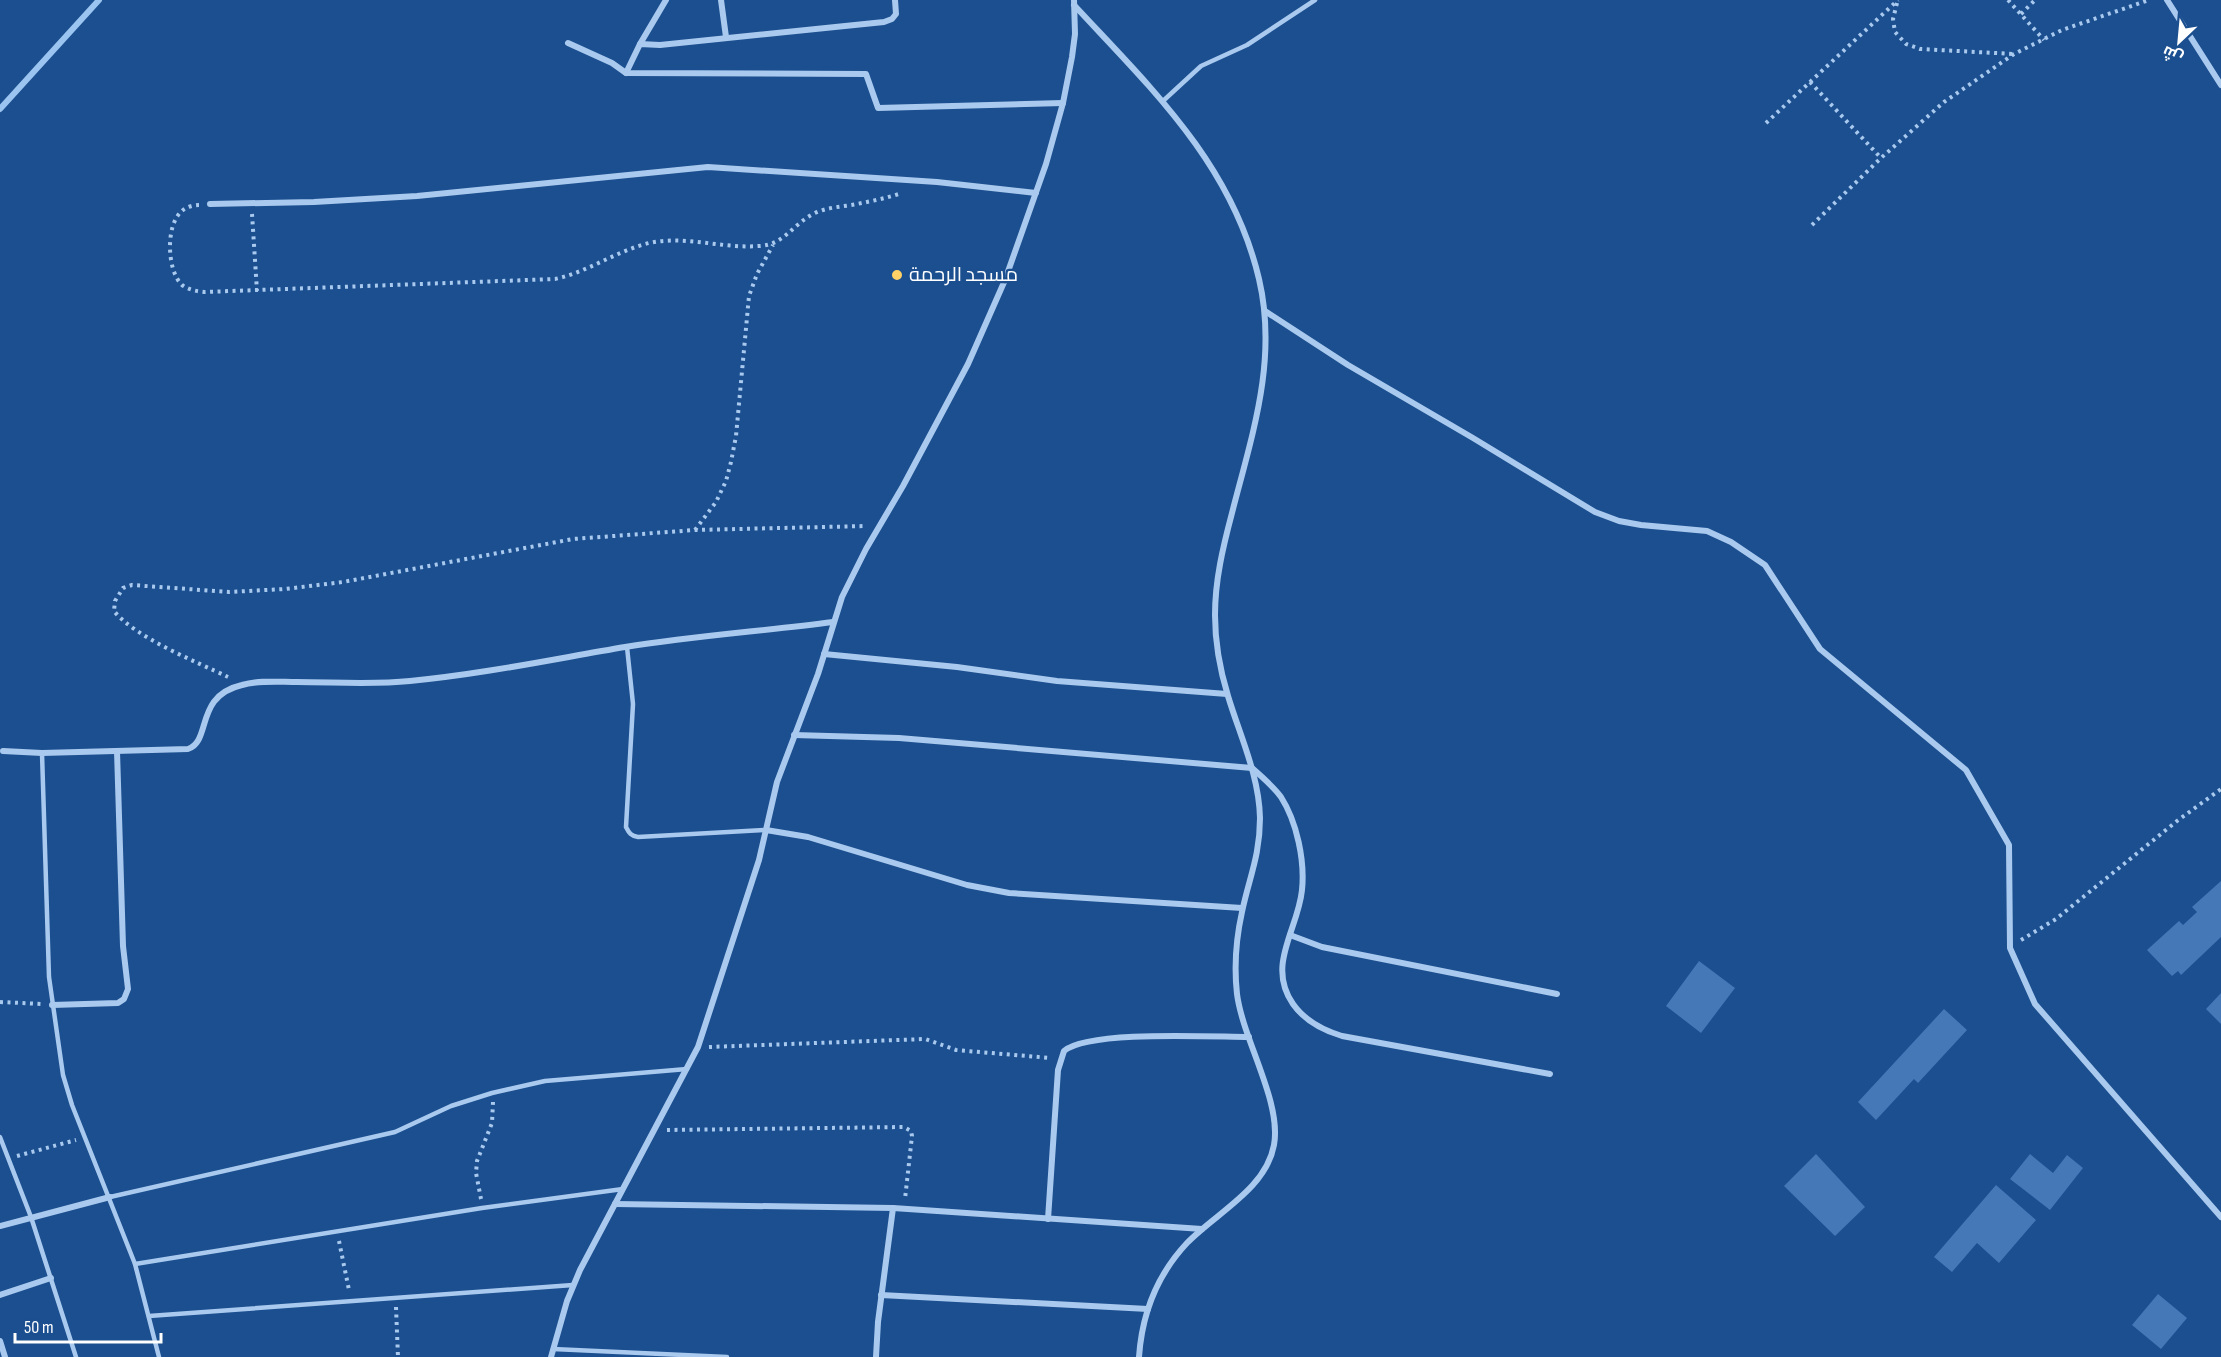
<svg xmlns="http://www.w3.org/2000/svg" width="2221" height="1357" font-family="'Sofia Sans Condensed',Cairo,sans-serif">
  <rect width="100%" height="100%" fill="#1b4f8f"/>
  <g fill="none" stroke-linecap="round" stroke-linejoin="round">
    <path stroke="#9cc4f0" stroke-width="6" d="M0,109L99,0"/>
  </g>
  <g fill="#4478b7">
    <path d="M2221,881V937L2181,975L2178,971L2172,976L2147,950L2179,921L2183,925L2197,912L2192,907Z"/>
    <path d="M1699,961L1735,988L1701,1033L1666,1006Z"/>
    <path d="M2221,993V1024L2206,1009Z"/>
    <path d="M1944,1009L1967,1030L1918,1083L1914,1079L1876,1120L1858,1102Z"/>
    <path d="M1816,1154L1865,1207L1835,1236L1784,1186Z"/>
    <path d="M2030,1154L2053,1173L2067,1155L2083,1168L2050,1210L2010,1179Z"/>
    <path d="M1996,1185L2036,1220L1999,1263L1977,1243L1952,1272L1934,1257Z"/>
    <path d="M2158,1294L2187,1318L2161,1349L2132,1325Z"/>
  </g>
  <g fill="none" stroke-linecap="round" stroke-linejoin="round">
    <g stroke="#a9c9ee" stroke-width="4" stroke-dasharray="3 4.5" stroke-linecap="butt">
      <path d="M2008,0L2044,40"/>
      <path d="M1897,3L1893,19L1895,32L1906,44L1920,49L2014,54"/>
      <path d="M2021,14L2035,0"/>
      <path d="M1810,82L1881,158"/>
      <path d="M1766,123L1898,0"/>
      <path d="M199,205C193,205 186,207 182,211C165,225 167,271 182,285C189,290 196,291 204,292L555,279C588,272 616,251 649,243C686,235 722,249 759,246C784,245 792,225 813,214C826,207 842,207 857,204C872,201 887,198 902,193"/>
      <path d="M252,214L257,291"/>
      <path d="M1812,225L1881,158L1944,102L2014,54L2062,30L2149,0"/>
      <path d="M695,530L716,502L726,481L731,462L736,436L749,296L757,274L773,245"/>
      <path d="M228,677C195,661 136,638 114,611L115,601L123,588L132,585L229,592L285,589L343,582L573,539L695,530L867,526"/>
      <path d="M2021,940L2056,919L2177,821L2221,789"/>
      <path d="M0,1002L42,1004"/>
      <path d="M709,1047L925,1039L956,1050L1050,1058"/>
      <path d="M667,1130L904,1127L911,1131L912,1136L905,1199"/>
      <path d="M17,1156L76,1140"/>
      <path d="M481,1199L476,1173L477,1161L492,1123L493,1102"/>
      <path d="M339,1241L349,1290"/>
      <path d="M396,1307L398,1357"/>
    </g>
    <g stroke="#a9c9ee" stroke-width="4.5">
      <path d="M1163,101L1201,66L1247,45L1315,0"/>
      <path d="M627,647L633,704L626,827C629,833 631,836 638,837L766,830"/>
      <path d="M42,753L49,977L63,1075L72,1105L135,1264L159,1357"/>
      <path d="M0,1137L31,1217L76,1357"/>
      <path d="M110,1197L395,1132L451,1106L492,1093L545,1081L687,1069"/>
      <path d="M135,1264L482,1208L623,1189"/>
      <path d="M149,1316L573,1285"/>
      <path d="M553,1349L727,1357"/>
    </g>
    <g stroke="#a9c9ee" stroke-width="6">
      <path d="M721,0L726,37"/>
      <path d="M2167,0L2221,85"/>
      <path d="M1074,5C1151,88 1232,164 1259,279C1278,360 1252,435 1232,513C1223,547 1215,580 1215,615C1215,642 1220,670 1228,696C1240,736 1259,775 1260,818C1260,856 1249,878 1242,912C1236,939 1234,967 1237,994C1243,1040 1282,1102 1274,1145C1266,1189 1216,1213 1187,1243C1157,1275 1142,1314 1139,1357"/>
      <path d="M568,43L612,63L626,73L866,74L878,108L1063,103"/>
      <path d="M640,44L666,0"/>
      <path d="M626,73L640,44L660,45L884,22L892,19L896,14L895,0"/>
      <path d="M210,204L314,202L417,196L708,167L937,182L1036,193"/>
      <path d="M1265,311L1348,365L1473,438L1595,512L1619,521L1641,525L1707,531L1731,542L1765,565L1820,649L1966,770L2009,845L2010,948L2035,1004L2221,1217"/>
      <path d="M824,654L957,667L1057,681L1227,694"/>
      <path d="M794,735L899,738L1252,768C1262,777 1273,786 1281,797C1297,822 1305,861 1302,890C1298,930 1266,965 1293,1004C1305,1021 1322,1030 1342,1036L1550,1074"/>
      <path d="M3,751L42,753L188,749C212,741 194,696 242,685C259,680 279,682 297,682C334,682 372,685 410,681C483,674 554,659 625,647C694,636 764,631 833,622"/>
      <path d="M766,830L808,837L967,885L1009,893L1242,908"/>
      <path d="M1290,935L1322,947L1557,994"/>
      <path d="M52,1005L118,1003L124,999L128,989L123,946L117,751"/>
      <path d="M615,1204L893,1208L878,1322L876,1357"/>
      <path d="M893,1208L1202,1229"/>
      <path d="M1048,1219L1058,1070L1064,1051C1089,1030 1212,1037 1249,1037"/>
      <path d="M0,1226L110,1197"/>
      <path d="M0,1295L51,1278"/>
      <path d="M881,1295L1148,1309"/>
      <path d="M0,1341L5,1357"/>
      <path d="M551,1357L567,1301L580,1270L698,1047L759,860L777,782L818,674L842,597L866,549L903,486L968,364L1005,280L1046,164L1063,103L1072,57L1075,34L1074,0"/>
    </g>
  </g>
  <circle fill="#ffd166" stroke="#1b4f8f" stroke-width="2" cx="897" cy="275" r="6"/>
  <g text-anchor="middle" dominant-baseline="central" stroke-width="4.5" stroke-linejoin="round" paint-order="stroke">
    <g font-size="20" fill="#fff" stroke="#1b4f8f" text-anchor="start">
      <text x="909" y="275">مسجد الرحمة</text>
    </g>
  </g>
  <g transform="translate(2179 42) rotate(206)" stroke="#1b4f8f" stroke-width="4.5" paint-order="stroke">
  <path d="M0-4.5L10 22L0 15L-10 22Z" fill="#ffffff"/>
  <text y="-9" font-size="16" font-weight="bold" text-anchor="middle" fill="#ffffff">ش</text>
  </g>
  <path d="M15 1333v9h146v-9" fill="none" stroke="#ffffff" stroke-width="3"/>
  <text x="24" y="1333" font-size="18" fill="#ffffff" stroke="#1b4f8f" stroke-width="4.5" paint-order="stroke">50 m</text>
</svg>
